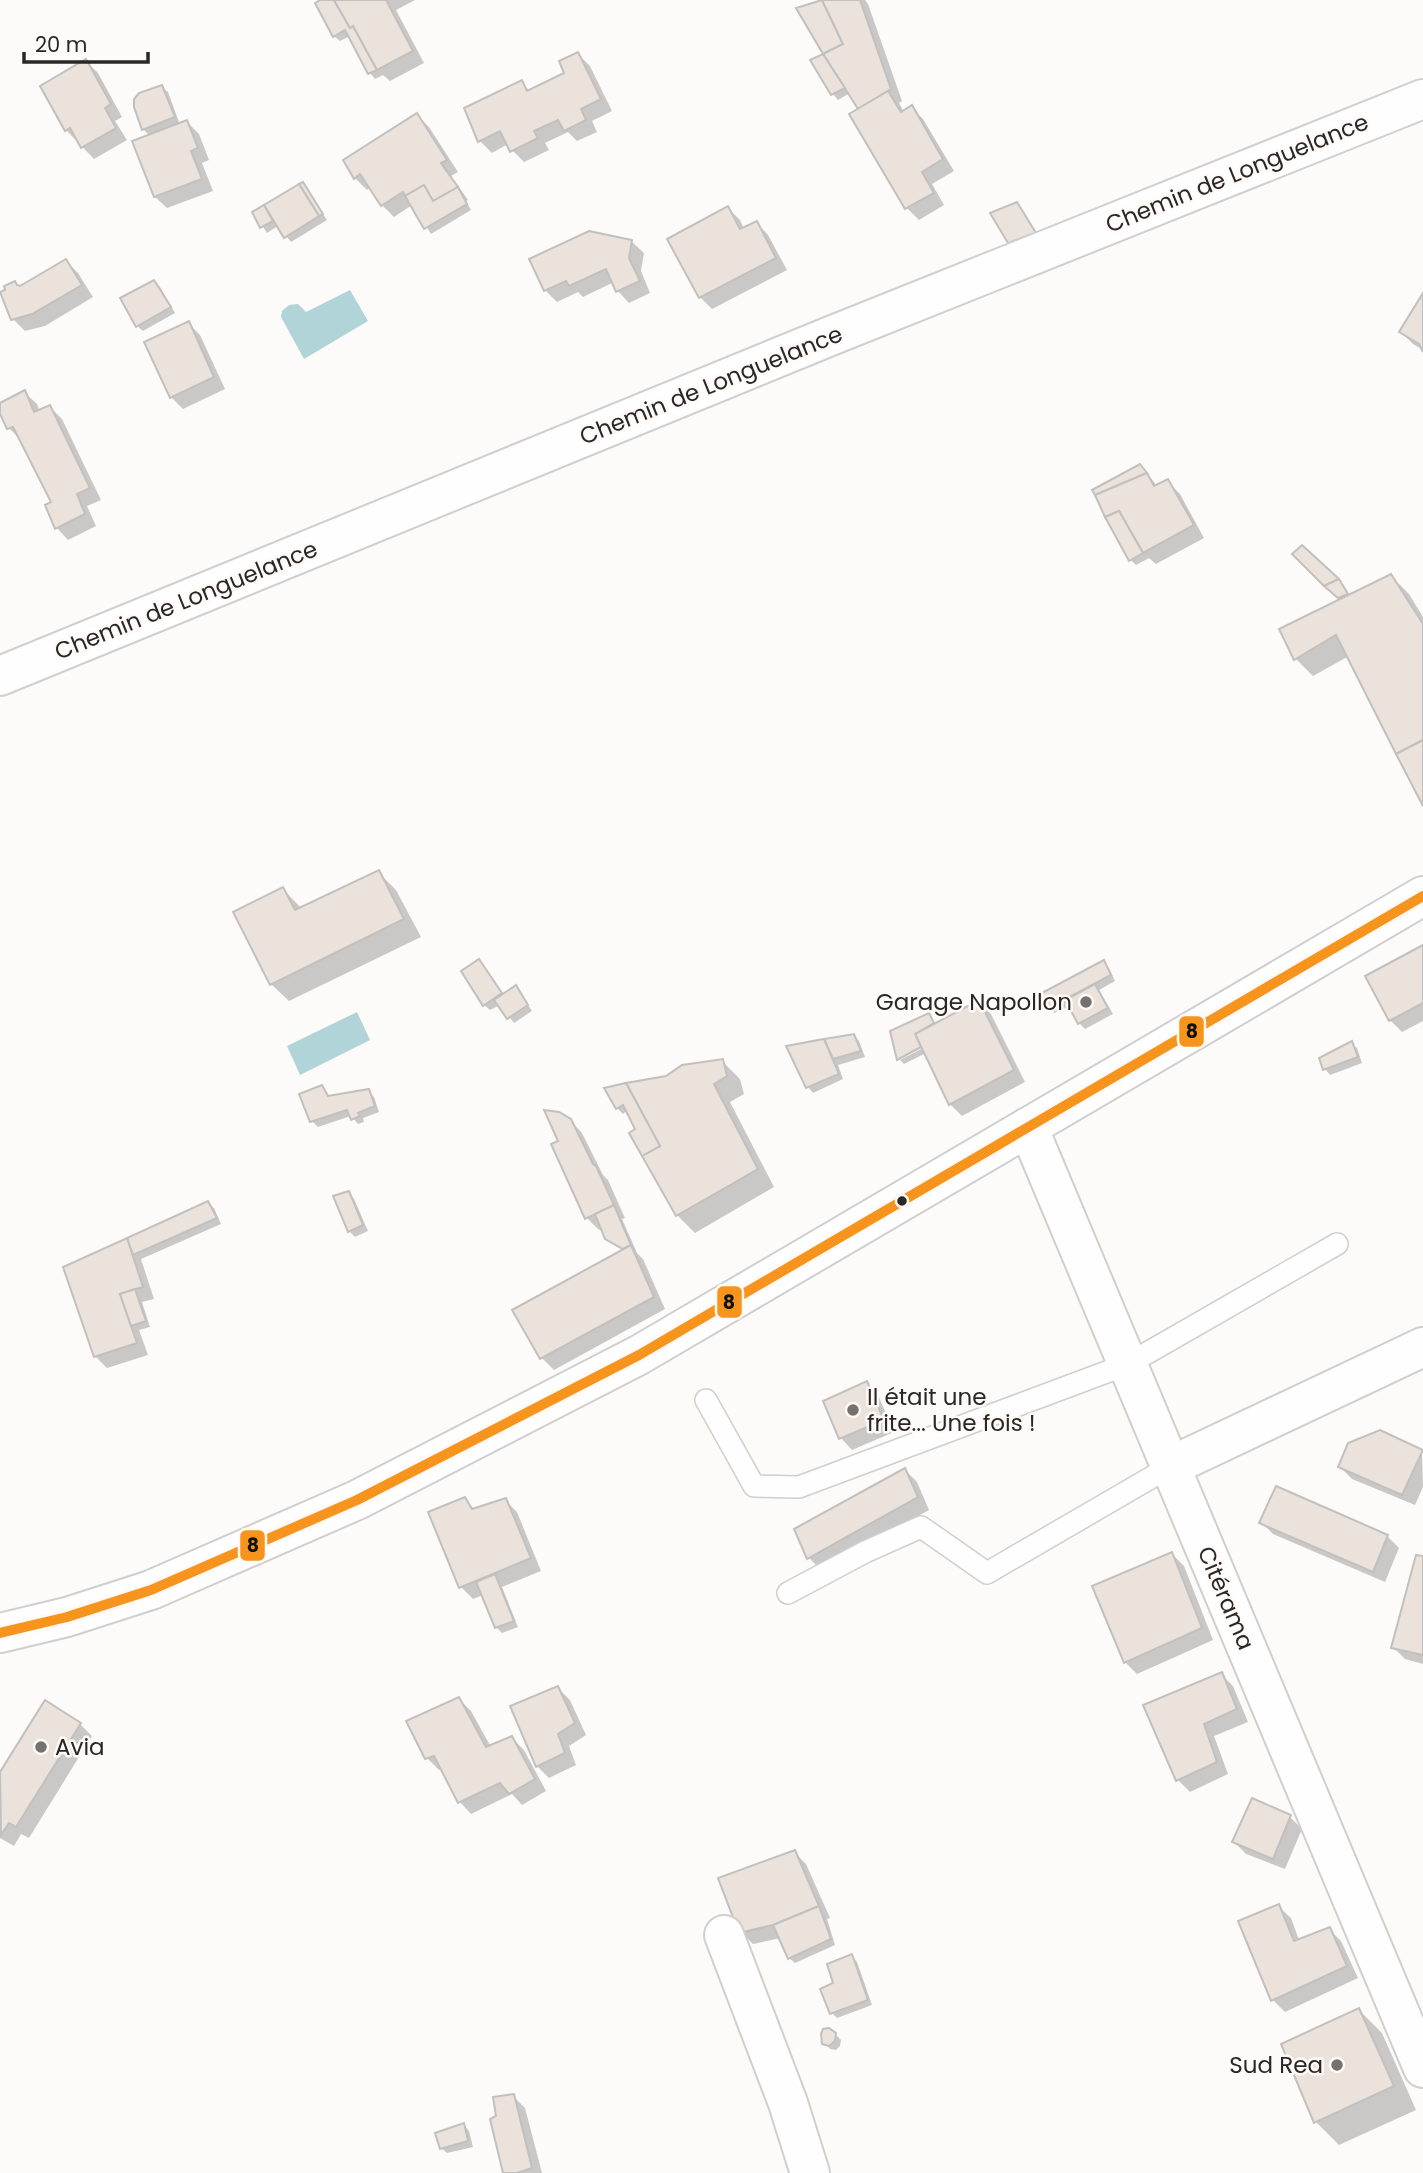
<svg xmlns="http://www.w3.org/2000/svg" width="1423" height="2173" font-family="Poppins,sans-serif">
  <rect width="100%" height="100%" fill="#fdfbf9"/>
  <g fill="#b0d4d7">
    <path d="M350,290L368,321L304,359L281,317L282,311L289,305L298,304L306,312Z"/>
    <path d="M357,1012L370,1040L300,1075L287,1046Z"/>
  </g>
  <g fill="#0003">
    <path d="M326,0H415L396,10L424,63L390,81L383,75L375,79L370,73L350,36L340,41L334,36Z"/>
    <path d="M829,0H865L868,4L902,101L899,103L904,112L912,108L923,119L954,171L932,184L944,205L919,220L907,208L851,114L860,109L850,93L838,100L833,94L813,61L826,54Z"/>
    <path d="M578,54L590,66L612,111L592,121L597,132L577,141L568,132L545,143L549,150L524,162L512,150L508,144L492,153L480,141L466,109L521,82L531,92L567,74Z"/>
    <path d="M86,61L98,73L122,117L115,121L127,140L94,159L66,130Z"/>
    <path d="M162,87L168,92L180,125L187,122L199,134L209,160L202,163L213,191L167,208L155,197L150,136L143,129Z"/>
    <path d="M417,115L429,127L458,172L451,176L468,200L466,201L471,210L431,234L412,205L394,217L382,205L370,187L367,190L355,178L346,160Z"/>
    <path d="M303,184L327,220L291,242L278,226L267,233L254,213Z"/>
    <path d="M728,208L740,220L744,229L757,223L768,235L787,270L712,309L700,297L670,239Z"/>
    <path d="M631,241L644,253L641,271L650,293L629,303L618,291L614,282L583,297L578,292L557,302L545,290Z"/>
    <path d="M66,261L78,273L93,297L45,326L25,331L13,319L19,287Z"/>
    <path d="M154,282L160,287L175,313L143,331L137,326Z"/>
    <path d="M1423,297V350L1413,344L1401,332Z"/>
    <path d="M188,323L200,335L225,389L183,409L171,397Z"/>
    <path d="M25,393L37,404L40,412L50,407L62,419L101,500L87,506L96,526L68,540L57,528L53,503L21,440L9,428L0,410V405Z"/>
    <path d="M1146,472L1157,486L1168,482L1180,494L1204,538L1156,564L1149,558L1136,565L1131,560Z"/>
    <path d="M1302,547L1344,586L1350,596L1391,576L1409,594L1423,617V802L1349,656L1313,676L1296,659L1342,600L1294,554Z"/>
    <path d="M378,872L396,890L421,937L289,1001L271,984L283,889L302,909Z"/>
    <path d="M1423,947V1021L1402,1032L1390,1020Z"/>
    <path d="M1103,962L1109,968L1115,981L1099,990L1113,1014L1085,1029L1079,1023L1070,1006L1054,1013L1049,1008Z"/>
    <path d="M484,967L503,995L516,987L532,1011L514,1023L500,1005L490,1010L484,1005Z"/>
    <path d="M979,1002L991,1014L1025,1082L962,1116L950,1104L926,1053L904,1064L900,1060L929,1045L928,1042L900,1056V1060L892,1032L929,1016L936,1024Z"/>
    <path d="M853,1036L859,1041L865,1057L838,1065L843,1079L813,1093L808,1087L789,1047Z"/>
    <path d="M1351,1043L1357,1048L1362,1063L1330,1075L1325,1069Z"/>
    <path d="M722,1061L740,1079L744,1094L730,1102L774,1187L695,1233L677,1215L627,1110L623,1114L617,1108L667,1077Z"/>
    <path d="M321,1087L330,1098L368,1091L374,1097L379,1112L363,1118L364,1122L358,1124L351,1116L318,1127L312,1121Z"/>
    <path d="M570,1120L582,1133L603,1175L608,1180L625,1218L622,1219L637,1253L643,1259L665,1309L554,1370L542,1358L624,1251L607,1238L603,1228L599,1230L587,1218L560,1142Z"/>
    <path d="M349,1193L354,1199L368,1231L355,1237L349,1231Z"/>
    <path d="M208,1203L214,1208L221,1224L141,1259L154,1299L142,1302L150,1327L139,1330L148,1355L107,1368L95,1356L65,1268Z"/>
    <path d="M866,1383L878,1395L894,1432L852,1450L841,1438Z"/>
    <path d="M1422,1451L1423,1487L1415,1505L1352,1479L1340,1467Z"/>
    <path d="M905,1470L917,1482L929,1510L821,1570L809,1558Z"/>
    <path d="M464,1499L475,1510L505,1500L517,1512L541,1571L502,1587L518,1627L502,1633L496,1627L483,1595L473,1599L461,1587Z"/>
    <path d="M1261,1522L1387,1536L1399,1548L1385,1582L1273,1534Z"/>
    <path d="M1172,1554L1184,1566L1213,1640L1137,1674L1125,1662Z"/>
    <path d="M1423,1558V1664L1405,1659L1393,1647Z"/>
    <path d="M1221,1674L1233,1686L1248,1722L1214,1736L1228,1774L1190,1792L1178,1780Z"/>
    <path d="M558,1688L570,1700L586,1735L569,1746L576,1765L549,1778L537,1766Z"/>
    <path d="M459,1699L471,1711L491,1747L512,1738L524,1750L546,1791L522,1805L512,1794L471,1814L460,1802L442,1769L439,1770L427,1758Z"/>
    <path d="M46,1702L80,1724L92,1736L29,1838L21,1834L14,1846L0,1838V1775Z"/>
    <path d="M1253,1800L1290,1817L1302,1829L1285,1869L1246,1854L1234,1842Z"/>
    <path d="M794,1852L806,1864L830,1918L827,1919L835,1945L795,1963L789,1958L781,1938L753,1944L741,1932Z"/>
    <path d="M1279,1907L1291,1918L1299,1940L1329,1929L1341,1941L1358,1978L1285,2012L1273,2000Z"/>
    <path d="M851,1956L857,1962L872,2005L837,2018L832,2013L835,1984Z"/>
    <path d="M1359,2010L1382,2033L1416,2110L1339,2145L1316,2122Z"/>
    <path d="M835,2034L841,2040L840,2046L836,2050L830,2049L824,2043Z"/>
    <path d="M513,2096L525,2108L542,2173H505L498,2116Z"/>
    <path d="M464,2125L469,2131L473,2147L447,2153L441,2148Z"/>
  </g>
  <g fill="#eae2db" stroke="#c2c0be" stroke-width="2">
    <path d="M320,0H334L350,28L353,26L377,70L368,74L345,30L333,37L315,3Z"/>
    <path d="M334,0H386L413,51L377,70L353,26L350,28Z"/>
    <path d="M822,0L843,44L823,54L796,8Z"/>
    <path d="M822,0H860L891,89L858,109L823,54L843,44Z"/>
    <path d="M578,52L601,99L581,109L586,120L564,131L558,120L534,131L538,138L510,152L500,131L478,142L464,108L522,80L527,91L564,73L559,61Z"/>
    <path d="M823,54L845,88L831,95L810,60Z"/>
    <path d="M86,59L111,104L105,108L116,128L81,148L70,128L65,131L40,86Z"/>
    <path d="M162,85L175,117L142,130L134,107V99L139,93Z"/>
    <path d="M888,91L901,112L912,105L943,159L922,172L934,193L905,209L849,114Z"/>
    <path d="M417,113L447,160L441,163L458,187L433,201L424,185L405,196L403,192L381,206L360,174L354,179L343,160Z"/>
    <path d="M187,120L198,148L191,151L202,179L154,197L132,141Z"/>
    <path d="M303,182L323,214L319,216L299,184Z"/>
    <path d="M299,184L319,216L284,238L264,205Z"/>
    <path d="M424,185L433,201L458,187L467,204L424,229L405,196Z"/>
    <path d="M1017,202L1036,233L1008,243L990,213Z"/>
    <path d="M264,205L273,221L260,228L252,212Z"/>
    <path d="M728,206L740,229L757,221L776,258L699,298L667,239Z"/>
    <path d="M589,231L632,240L629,258L640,281L616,292L606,269L569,286L566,281L544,291L529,259Z"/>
    <path d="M66,259L82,285L32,314L11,320L0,292L5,290L4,286L15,281L17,285L20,286Z"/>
    <path d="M154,280L171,307L136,327L120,298Z"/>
    <path d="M1423,293V352L1419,344L1399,332Z"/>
    <path d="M189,321L214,377L170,398L144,342Z"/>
    <path d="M25,390L34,412L50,405L90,488L77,494L85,514L55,529L45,505L51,502L13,427L7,429L0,414V403Z"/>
    <path d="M1140,464L1147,473L1095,495L1092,490Z"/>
    <path d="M1147,473L1154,486L1168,479L1194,525L1143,553L1119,511L1105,517L1095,495Z"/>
    <path d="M1119,511L1143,553L1129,561L1105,517Z"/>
    <path d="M1302,545L1339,579L1324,586L1292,554Z"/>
    <path d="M1391,574L1423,624V740L1396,754L1336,635L1294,660L1279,629Z"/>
    <path d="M1339,579L1348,594L1338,598L1324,586Z"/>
    <path d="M1423,740V806L1396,754Z"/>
    <path d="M379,870L404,919L270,985L233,912L283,887L295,910Z"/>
    <path d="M1423,945V1003L1389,1021L1365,976Z"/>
    <path d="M479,959L502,993L483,1006L461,971Z"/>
    <path d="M1104,960L1111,975L1047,1009L1040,994Z"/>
    <path d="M1095,984L1108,1008L1078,1024L1065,1000Z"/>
    <path d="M516,985L528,1005L507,1019L494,1000Z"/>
    <path d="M979,1000L1014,1070L949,1105L915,1034Z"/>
    <path d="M929,1013L934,1023L915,1034L921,1047L897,1060L890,1031Z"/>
    <path d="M854,1034L861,1051L833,1059L824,1039Z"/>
    <path d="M824,1039L839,1074L806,1088L786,1046Z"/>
    <path d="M1352,1041L1358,1057L1323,1070L1319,1058Z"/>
    <path d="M723,1059L727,1076L714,1084L758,1169L676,1216L642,1156L660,1146L626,1083L666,1076L682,1065Z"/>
    <path d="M626,1083L660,1146L642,1156L629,1133L635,1129L623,1105L616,1109L604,1088Z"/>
    <path d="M322,1085L328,1096L369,1089L375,1106L358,1113L360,1116L351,1120L347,1110L310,1122L299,1094Z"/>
    <path d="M544,1110L559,1112L571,1119L593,1164L596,1166L614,1205L585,1219L551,1144L558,1141Z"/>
    <path d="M349,1191L363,1225L348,1232L333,1196Z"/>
    <path d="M208,1201L217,1218L133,1255L127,1238Z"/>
    <path d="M614,1205L631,1245L623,1249L605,1239L595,1214Z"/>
    <path d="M127,1238L143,1287L120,1294L137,1343L94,1357L63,1267Z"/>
    <path d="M631,1245L654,1297L540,1359L512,1310Z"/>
    <path d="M135,1289L146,1321L131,1326L120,1294Z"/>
    <path d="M867,1381L884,1420L839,1439L823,1401Z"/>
    <path d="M1380,1430L1423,1450L1402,1495L1338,1467L1348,1443Z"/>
    <path d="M905,1468L918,1497L807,1559L794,1529Z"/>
    <path d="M1276,1486L1388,1535L1373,1572L1259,1523Z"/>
    <path d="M465,1497L472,1509L506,1498L531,1558L459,1588L428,1512Z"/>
    <path d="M1172,1552L1202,1628L1124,1663L1092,1586Z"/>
    <path d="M1416,1555L1423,1556V1655L1391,1648Z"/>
    <path d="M495,1574L514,1621L495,1628L476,1582Z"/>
    <path d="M1222,1672L1237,1709L1204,1724L1217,1762L1176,1781L1143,1705Z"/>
    <path d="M558,1686L575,1723L558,1734L565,1753L536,1767L510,1706Z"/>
    <path d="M459,1697L486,1747L512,1736L535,1779L509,1794L500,1783L458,1803L434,1756L425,1759L406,1721Z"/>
    <path d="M45,1700L81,1723L16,1827L9,1823L1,1835L0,1772Z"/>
    <path d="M1252,1798L1291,1815L1273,1859L1232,1842Z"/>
    <path d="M795,1850L819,1906L773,1925L739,1933L718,1878Z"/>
    <path d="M1279,1904L1294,1941L1330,1927L1347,1966L1271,2001L1238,1921Z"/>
    <path d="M819,1906L831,1939L788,1959L773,1925Z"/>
    <path d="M852,1954L868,2000L830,2014L820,1989L833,1983L827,1964Z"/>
    <path d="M1359,2008L1394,2086L1314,2123L1281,2044Z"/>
    <path d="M829,2028L836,2033L835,2041L829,2046L822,2044L821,2034L823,2029Z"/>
    <path d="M514,2094L532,2168L517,2173H503L490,2119L496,2116L493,2097Z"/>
    <path d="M464,2123L468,2141L440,2149L435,2133Z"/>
  </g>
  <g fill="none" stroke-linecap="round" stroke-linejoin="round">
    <defs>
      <g id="service">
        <path d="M706,1400L754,1486L799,1487L1128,1364L1337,1244"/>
        <path d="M788,1593L865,1552L921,1527L987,1573L1171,1466"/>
      </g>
      <g id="minor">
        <path d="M1028,1127L1423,2068"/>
        <path d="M1171,1466L1423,1347"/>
        <path d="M724,1935L788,2103L810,2173"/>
      </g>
      <path id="tertiary" d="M0,676L833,335L1423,99"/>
      <path id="primary" d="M0,1633L67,1617L151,1590L357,1500L639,1355L1423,896"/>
    </defs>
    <use href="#service" stroke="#d1cfcd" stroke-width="24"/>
    <use href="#minor" stroke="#d1cfcd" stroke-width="42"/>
    <use href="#tertiary" stroke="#d1cfcd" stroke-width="42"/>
    <use href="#primary" stroke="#d1cfcd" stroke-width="42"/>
    <use href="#service" stroke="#fffefe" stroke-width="21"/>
    <use href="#minor" stroke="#fffefe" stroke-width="38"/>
    <use href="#tertiary" stroke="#fffefe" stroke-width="38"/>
    <use href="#primary" stroke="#fffefe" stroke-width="38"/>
    <defs>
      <path id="bus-1" d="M0,1633L67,1617L151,1590L357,1500L639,1355L1423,896"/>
    </defs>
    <use href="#bus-1" stroke="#fffaf7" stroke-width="16"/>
    <use href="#bus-1" stroke="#f7941d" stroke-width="10"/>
  </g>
  <g fill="#74716f" stroke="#fffaf7" stroke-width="2.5">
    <circle cx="1086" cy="1002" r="7"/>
    <circle cx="853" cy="1410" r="7"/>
    <circle cx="41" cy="1747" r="7"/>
    <circle cx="1337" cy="2065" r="7"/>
  </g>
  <circle fill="#2a2725" stroke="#fffaf7" stroke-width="2.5" cx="902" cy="1201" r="6"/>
  <g text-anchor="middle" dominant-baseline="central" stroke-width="5" stroke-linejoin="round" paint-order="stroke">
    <g font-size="23" fill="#2a2725" stroke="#fffaf7">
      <text transform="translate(1237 173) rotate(-22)">Chemin de Longuelance</text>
      <text transform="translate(711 385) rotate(-22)">Chemin de Longuelance</text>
      <text transform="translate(186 600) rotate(-22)">Chemin de Longuelance</text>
      <text transform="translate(1226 1598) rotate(67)">Citérama</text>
    </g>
    <g font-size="23" fill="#2a2725" stroke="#fffaf7" text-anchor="end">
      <text x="1072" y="1002">Garage Napollon</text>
      <text x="867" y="1397" text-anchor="start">Il était une<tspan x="867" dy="26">frite... Une fois !</tspan></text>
      <text x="55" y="1747" text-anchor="start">Avia</text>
      <text x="1323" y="2065">Sud Rea</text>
    </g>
  </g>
  <g stroke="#fffaf7" stroke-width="2.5">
    <rect x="1178" y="1015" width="27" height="33" rx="7" fill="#f7941d"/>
    <rect x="716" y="1285" width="27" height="34" rx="7" fill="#f7941d"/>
    <rect x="239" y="1529" width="27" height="33" rx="7" fill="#f7941d"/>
  </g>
  <g font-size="19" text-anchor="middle" font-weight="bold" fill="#111">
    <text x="1192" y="1038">8</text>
    <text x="729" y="1309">8</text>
    <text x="253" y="1552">8</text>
  </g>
  <path d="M24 52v10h124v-10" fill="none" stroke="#2a2725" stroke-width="3.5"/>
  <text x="35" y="52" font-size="21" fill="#2a2725" stroke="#fffaf7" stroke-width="5" paint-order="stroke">20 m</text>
</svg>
